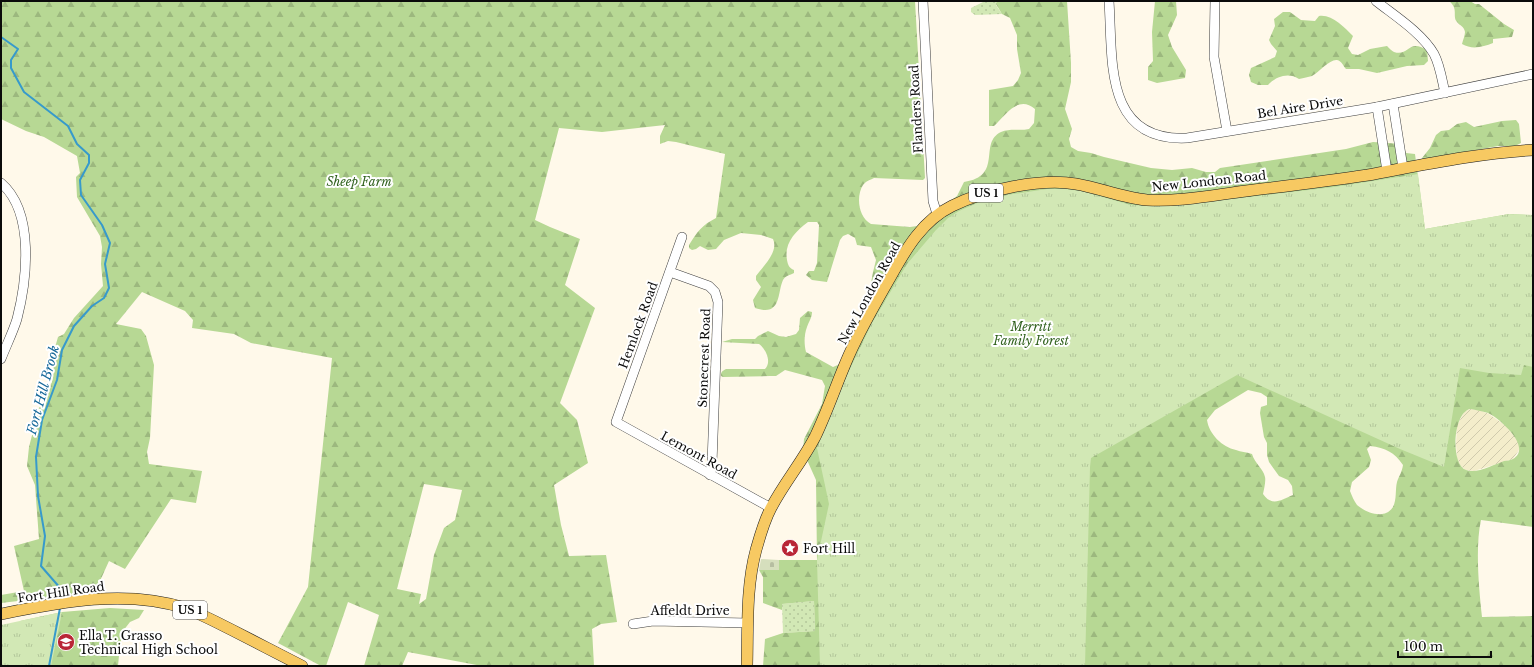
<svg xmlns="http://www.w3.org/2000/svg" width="1534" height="667" font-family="'Libre Baskerville',serif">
  <defs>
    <pattern id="farmland-furrows" width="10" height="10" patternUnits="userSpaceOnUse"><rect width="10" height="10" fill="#f4edcb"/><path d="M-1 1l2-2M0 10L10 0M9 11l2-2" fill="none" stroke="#d0caad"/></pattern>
    <pattern id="grass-dots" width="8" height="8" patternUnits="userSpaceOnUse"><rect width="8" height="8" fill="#d2e8b5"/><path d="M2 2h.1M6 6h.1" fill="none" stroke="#b3c69a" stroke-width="1.8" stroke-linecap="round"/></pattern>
    <pattern id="forest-firs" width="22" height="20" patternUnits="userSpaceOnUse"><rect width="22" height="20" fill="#b7d894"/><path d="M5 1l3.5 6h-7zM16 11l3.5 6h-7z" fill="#9cb87e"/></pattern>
    <pattern id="cemetery-stones" width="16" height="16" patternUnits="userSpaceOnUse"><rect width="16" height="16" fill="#d6dfbd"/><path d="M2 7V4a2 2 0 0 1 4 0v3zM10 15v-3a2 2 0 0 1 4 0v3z" fill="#b6bea1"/></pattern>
    <pattern id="park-tufts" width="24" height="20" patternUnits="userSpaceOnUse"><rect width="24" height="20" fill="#d2e8b5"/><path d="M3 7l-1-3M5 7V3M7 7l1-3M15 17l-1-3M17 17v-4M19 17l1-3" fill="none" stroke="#b3c69a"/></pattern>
  </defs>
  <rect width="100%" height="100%" fill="#fff9ea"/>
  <path fill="url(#farmland-furrows)" d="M1470,409L1479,410L1489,414L1506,426L1517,440L1519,445V450L1513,459L1474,471L1465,470L1460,465L1457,458L1456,444L1457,426L1464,412Z"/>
  <g fill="url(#grass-dots)">
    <path d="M985,1H997L996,5L1002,14L975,15L971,12V8Z"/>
    <path d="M814,601L815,631L783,633L782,604Z"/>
  </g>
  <g fill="url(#forest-firs)" fill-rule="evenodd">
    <path d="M1,1H915L925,178L923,180L874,178C870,180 866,181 863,185C856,196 858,217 871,224L910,227L917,226L957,196L964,182C1004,176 978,143 1001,132C1010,128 1020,131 1029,129L1034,123L1035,109C1018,94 1005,116 994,126H989V90L1013,86L1018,80L1021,73L1017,49V35L1010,18L1002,14L996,4L997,1H1067L1071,63V82L1065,109L1072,129L1069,139L1071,147L1078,151L1091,153L1104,157L1151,168L1172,170L1192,168L1206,172H1215L1220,168L1346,149L1373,142L1402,144L1406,153L1415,154L1425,229L1509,214L1533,215V527L1481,520C1475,547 1479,590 1482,617L1533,616V666H763L765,639L783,633L815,631L814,601L782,604V610L763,603V577L759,570H778L779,560H817L816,480L803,451L804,439L822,404L825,386L822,380L785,370L776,376H770L723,377L721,376C721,372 722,371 726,369H765C772,362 766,349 759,344L722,342L732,339H755L758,336L768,331L779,336L786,337L796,334L799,330L800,318L808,311L812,312C812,318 809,321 807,327C804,335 804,344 806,352L833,367L840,364L866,310L873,272L876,260L871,247L857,245L855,238L848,234L843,236L840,240L827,282L812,280L806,275L809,271H814L817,263L819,225L817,222H808C795,232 784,243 787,260C788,265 789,268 794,270V273C790,275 785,276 783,280C777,293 782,317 755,308L753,300L761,287L756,280V276C763,266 779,252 773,239L761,235L741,233L724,240L716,249L708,250L700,246L696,249L692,250L689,248V245C697,232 702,225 716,218L725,154L676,142L668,141L660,144V136L665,125L602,132L559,128L535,220L550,227L580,239L565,285L595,308L560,403L577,420L588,463L554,485L561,525L569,556L606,555L617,622L601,624L592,629L594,666H482L408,652L402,666H364L379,615L348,602L326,666H321L278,643L308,587L332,358L251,343L234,334L192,328L193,320L185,311L142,292L116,324L141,329L146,336L154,365L150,438L147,452L149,464L202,471L196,503L171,499L125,569L109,561L95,592L1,603V595L24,591L14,546L39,539L35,485L27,466L29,447L39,408L47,396L53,378L54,351L58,337L64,334L74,318L103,286L101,264L102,247L100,236L77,197L76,177L80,173L77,156L44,137L26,131L1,119ZM1248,390L1261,393L1267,397V405L1261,407L1260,413L1264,437L1267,443V455L1269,462L1279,476L1288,480L1292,486L1293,495C1281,500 1272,507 1263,494C1264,489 1266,481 1265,477C1263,468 1255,464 1252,454C1246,452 1241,452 1236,450C1222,447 1209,434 1207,420L1215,410ZM1470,409C1476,410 1482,411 1488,413C1499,418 1533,447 1513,459C1510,460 1507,461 1504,461C1493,465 1477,474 1466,470C1450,464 1453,413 1470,409ZM1370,446C1386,448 1394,452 1403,465C1402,472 1399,476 1397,482C1395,490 1397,499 1393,507C1385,520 1366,513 1357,505C1354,501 1352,496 1350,491L1352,482L1369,467L1371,460L1367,449ZM424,484L462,490L455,520L444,528L434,555L426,599L419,604L421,594L397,589Z"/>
    <path d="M1155,1H1176L1177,15L1168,35L1172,47L1186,70L1185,78L1157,83L1148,80V67L1153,61L1152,32Z"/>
    <path d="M1449,1H1470L1475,4H1479L1504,24L1514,30L1512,37L1493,39V43C1483,47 1472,50 1462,44C1463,40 1465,35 1465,32C1464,26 1460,26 1457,22C1452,16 1459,9 1449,1Z"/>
    <path d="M1283,12H1290L1301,20L1315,21L1319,16C1332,14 1344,27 1353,36L1348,48L1352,54L1358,55L1370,49L1387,46C1389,48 1392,51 1394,52C1409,57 1408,38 1427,50L1428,61L1424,65L1407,66L1377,73L1359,69H1346C1343,66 1342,61 1337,60C1330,59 1319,72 1312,76C1308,77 1304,78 1299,79C1289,72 1276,76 1268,85H1258L1251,82L1249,75L1251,68L1275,57L1277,51L1271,44L1269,40L1275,26L1274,19Z"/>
    <path d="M1516,120L1519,124L1521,143L1515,146H1498L1423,160L1422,158L1430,148L1436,135L1441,131L1449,130L1457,124L1466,122L1474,127L1502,121Z"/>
    <path d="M110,608L144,610L139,618L130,622L123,631L120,645L118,666H20V621L62,612Z"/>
  </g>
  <path fill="url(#cemetery-stones)" d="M761,559L779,560V570H759Z"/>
  <g fill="url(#park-tufts)">
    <path d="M1418,174L1425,229L1509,214L1533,215V367L1524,365L1521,375L1489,373L1460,368L1444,467L1400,449L1237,375L1091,458L1090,467L1085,666H820L817,560L829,504L817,448L847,375L872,323L907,264L936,230L948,218L959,211L977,203L1007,195L1047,189H1065L1081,191L1131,205L1149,206L1180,205L1334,187Z"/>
    <path d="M62,612L51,666H1V625Z"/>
  </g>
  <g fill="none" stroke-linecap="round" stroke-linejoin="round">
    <g stroke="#379acb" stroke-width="2">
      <path d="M1,37L18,49L11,60V68L24,92L68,126L77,144L89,155V163L80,180L81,195L102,225L110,243L105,264L109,288L104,298L92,306L74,326L62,350L57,380L42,420L36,457L38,496L45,536L41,566L61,589L62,599"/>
      <path d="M49,666L60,608"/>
    </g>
    <defs>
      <g id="minor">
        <path d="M923,1L933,201L937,214"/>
        <path d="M1109,1C1113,59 1103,142 1187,138L1377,107L1533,74"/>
        <path d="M1215,1L1214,57L1227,131"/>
        <path d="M1376,1C1395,16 1422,33 1434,54C1440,65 1442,80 1445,93"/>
        <path d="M1393,104L1403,168"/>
        <path d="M1377,107L1387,171"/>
        <path d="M1,183C35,212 27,280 17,319C13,332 6,346 1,359"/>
        <path d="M682,237L616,422L771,508"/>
        <path d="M670,272L709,286L715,292L718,302L712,463L710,475"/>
        <path d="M633,624L653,621L748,623"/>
      </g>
      <g id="major">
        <path d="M1,614C61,602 125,589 185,608C201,614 216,622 232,630C255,642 279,654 302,666"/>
        <path d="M747,666C748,627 746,587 756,550C760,536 764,521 771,508C784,483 802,462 815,437C828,410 837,382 849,355C861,328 876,302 891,276C906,249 923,220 952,206C984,190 1041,178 1076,184C1100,188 1123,198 1147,200C1180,202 1214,195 1246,191C1287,186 1328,181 1368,175C1422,165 1478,153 1533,150"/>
      </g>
    </defs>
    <use href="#minor" stroke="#3e3e3e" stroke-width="10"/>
    <use href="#major" stroke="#1c1c1c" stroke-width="12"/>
    <use href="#minor" stroke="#fff" stroke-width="9"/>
    <use href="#major" stroke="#f7c962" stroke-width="11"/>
  </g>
  <defs>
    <symbol id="sight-disc" viewBox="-11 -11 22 22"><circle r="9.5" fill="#b92636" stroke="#fff"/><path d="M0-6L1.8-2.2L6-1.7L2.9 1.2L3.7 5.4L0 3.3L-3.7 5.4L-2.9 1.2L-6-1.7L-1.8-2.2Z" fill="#fff"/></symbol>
    <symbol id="school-disc" viewBox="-11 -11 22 22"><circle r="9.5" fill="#b92636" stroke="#fff"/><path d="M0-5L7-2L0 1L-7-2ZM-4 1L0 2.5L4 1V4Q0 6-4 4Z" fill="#fff"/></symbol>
  </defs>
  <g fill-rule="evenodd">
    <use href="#sight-disc" x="780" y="538" width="20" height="20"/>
    <use href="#school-disc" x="56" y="632" width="20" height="20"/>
  </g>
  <g text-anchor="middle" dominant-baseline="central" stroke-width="4" stroke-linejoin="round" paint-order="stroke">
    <g fill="#fff" stroke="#545454" stroke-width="1">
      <rect x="969" y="184" width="34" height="18" rx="3"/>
      <rect x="173" y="601" width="34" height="18" rx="3"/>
    </g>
    <g font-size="11" font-weight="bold" fill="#0b0b0b">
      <text x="986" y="193">US 1</text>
      <text x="190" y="610">US 1</text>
    </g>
    <g font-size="12" fill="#0b0b0b" stroke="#fff">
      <text transform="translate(1300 107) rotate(-9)">Bel Aire Drive</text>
      <text transform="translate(916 109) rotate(-93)">Flanders Road</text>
      <text transform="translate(1209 181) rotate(-6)">New London Road</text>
      <text transform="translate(869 293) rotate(-61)">New London Road</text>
      <text transform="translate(638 325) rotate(-70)">Hemlock Road</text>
      <text transform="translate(704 358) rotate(-88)">Stonecrest Road</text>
      <text transform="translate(699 455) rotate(29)">Lemont Road</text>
      <text transform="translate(61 592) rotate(-8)">Fort Hill Road</text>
      <text x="690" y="610">Affeldt Drive</text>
    </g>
    <g font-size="12" font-style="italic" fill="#30611d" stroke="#fff">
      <text x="359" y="181">Sheep Farm</text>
      <text x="1031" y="326">Merritt<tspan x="1031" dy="14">Family Forest</tspan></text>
    </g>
    <g font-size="12" fill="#0b0b0b" stroke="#fff" text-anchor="start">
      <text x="803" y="548">Fort Hill</text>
      <text x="79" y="635">Ella T. Grasso<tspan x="79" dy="14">Technical High School</tspan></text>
    </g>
    <g font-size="13" font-style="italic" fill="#17699a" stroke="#fff">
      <text transform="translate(43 390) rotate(-75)">Fort Hill Brook</text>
    </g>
  </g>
  <rect width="1534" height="667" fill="none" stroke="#0b0b0b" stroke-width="4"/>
  <path d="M1398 651v6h93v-6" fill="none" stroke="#0b0b0b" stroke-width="2"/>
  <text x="1404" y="651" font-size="12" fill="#0b0b0b" stroke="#ffffff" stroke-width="3" paint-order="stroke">100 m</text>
</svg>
